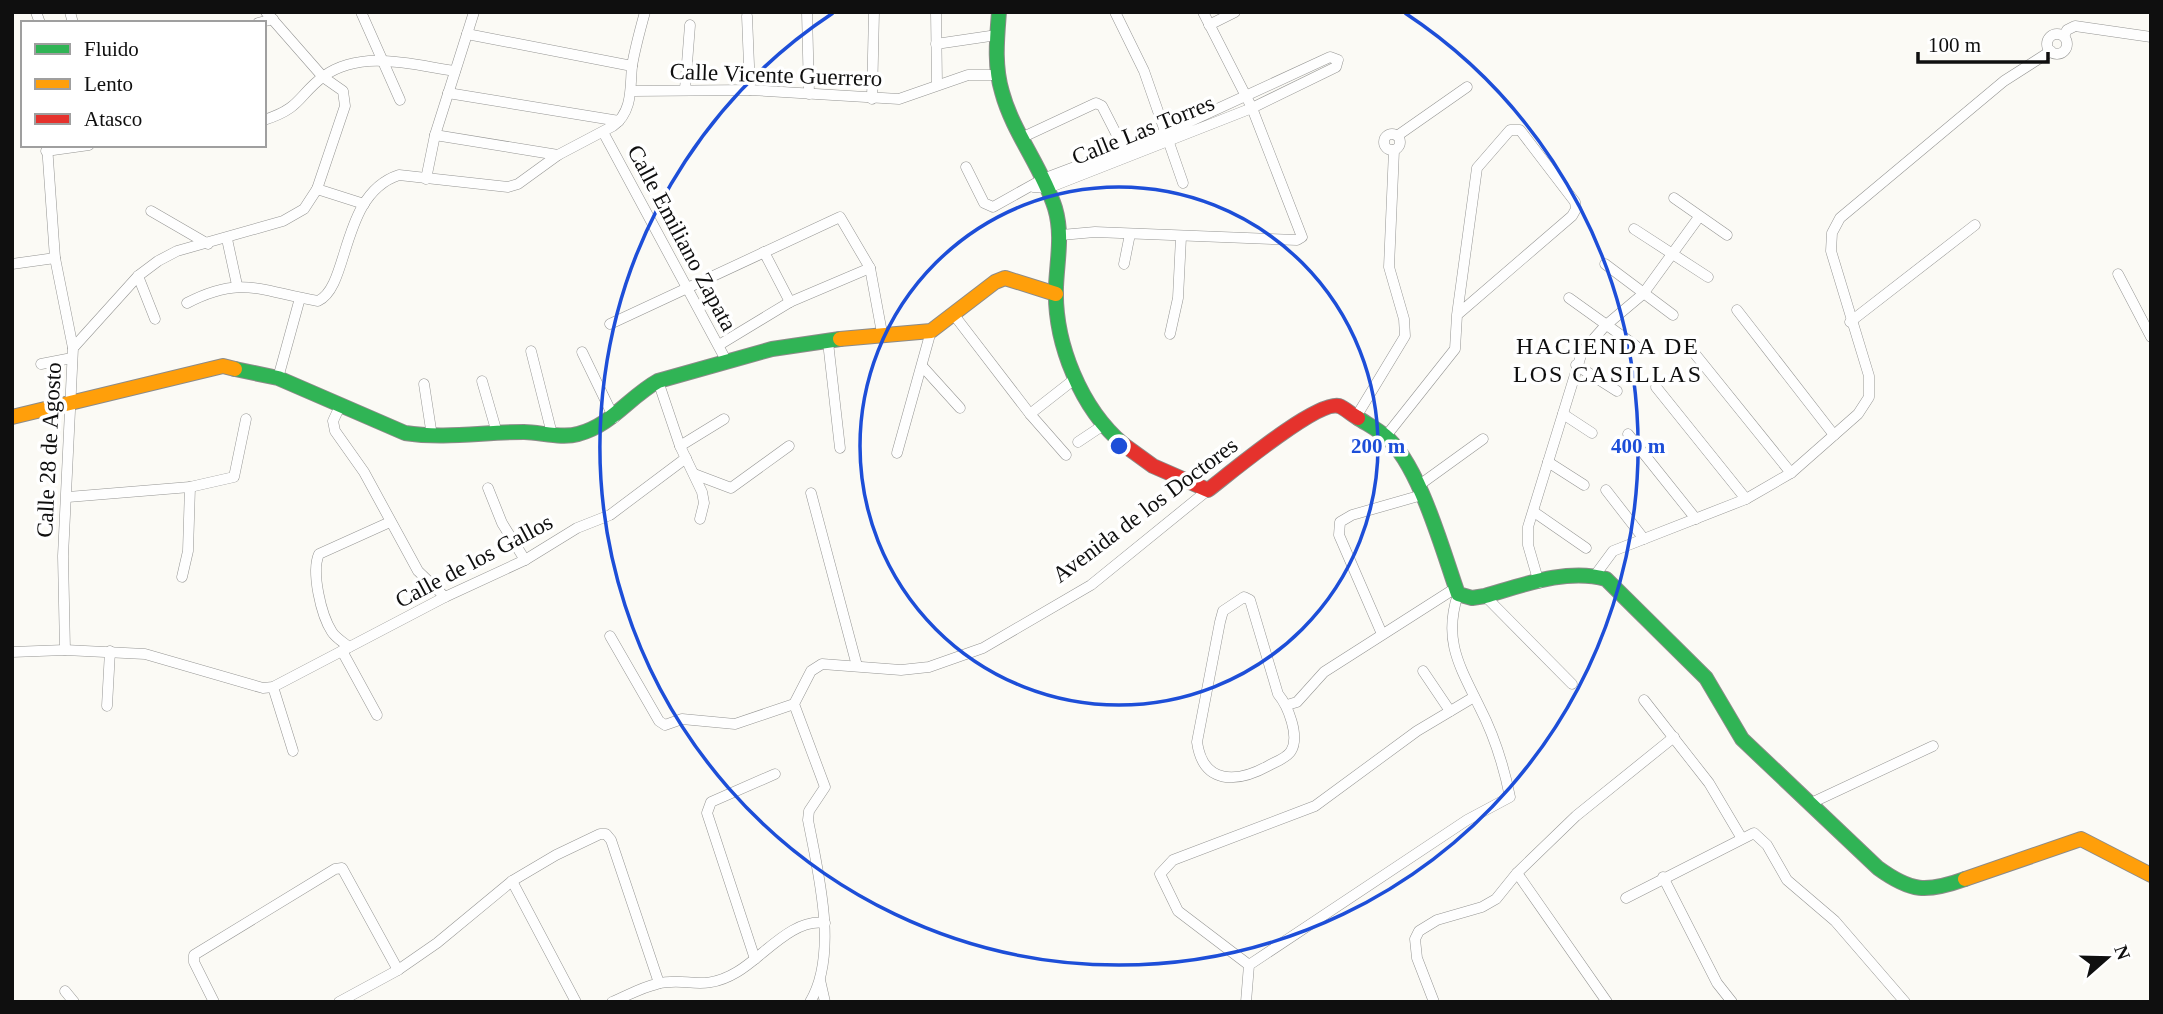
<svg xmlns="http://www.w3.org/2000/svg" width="2163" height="1014" font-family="Georgia,serif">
  <rect width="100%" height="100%" fill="#fbfaf5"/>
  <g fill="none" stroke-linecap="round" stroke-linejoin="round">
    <defs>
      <g id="street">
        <path d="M36,12L40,23"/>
        <path d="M70,12L73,23"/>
        <path d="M361,12L400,100"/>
        <path d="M807,12L809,94"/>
        <path d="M936,12L937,84"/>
        <path d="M1115,12L1144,71L1183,183"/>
        <path d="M747,16L750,90"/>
        <path d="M258,23L273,19"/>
        <path d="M1209,25L1235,12"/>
        <path d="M467,34L632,66"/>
        <circle cx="2057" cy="44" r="10"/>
        <path d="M2064,36L2067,30L2075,26L2151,37"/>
        <path d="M936,44L997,35"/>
        <path d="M685,89L690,25"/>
        <path d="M633,91L750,90L899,99L968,75H998"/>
        <path d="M448,93L619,121"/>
        <path d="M872,99L874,12"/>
        <path d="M264,120C302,108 298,95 324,76C362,49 413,65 455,71"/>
        <path d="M603,132L727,362"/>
        <circle cx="1392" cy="142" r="8"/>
        <path d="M435,135L558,155"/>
        <path d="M1397,136L1467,87"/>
        <path d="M1021,138L1096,103L1102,106L1124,149"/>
        <path d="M47,145L55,258L73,348"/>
        <path d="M46,151L89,145"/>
        <path d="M966,167L984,203L993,207L1043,179L1165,133L1330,57L1338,60L1336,67L1252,108L1048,188L1033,187"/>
        <path d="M426,179L435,135L474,12"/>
        <path d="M317,189L364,204"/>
        <path d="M1674,198L1727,235"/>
        <path d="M151,211L208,244"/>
        <path d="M1634,229L1708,277"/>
        <path d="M1061,235L1095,232L1297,240L1302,237L1252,108L1203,12"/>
        <path d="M227,239L237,285"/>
        <path d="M764,252L790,302"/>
        <path d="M12,264L55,258"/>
        <path d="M1124,264L1130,234"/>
        <path d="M1605,264L1673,315"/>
        <path d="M2118,274L2151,337"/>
        <path d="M138,276L155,319"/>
        <path d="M1569,298L1636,346"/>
        <path d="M187,303C243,274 262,292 318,301C350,287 340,194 399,175L508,187L518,184L558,155L613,126C633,112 630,87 632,66C635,48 640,30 645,12"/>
        <path d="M1737,310L1834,435"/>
        <path d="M954,315L1030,414L1066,455"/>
        <path d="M1850,322L1975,225"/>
        <path d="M610,324L840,217L870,268L882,333"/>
        <path d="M1170,334L1178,298L1181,237"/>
        <path d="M828,342L840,448"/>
        <path d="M719,345L790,302L870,268"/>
        <path d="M531,351L552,434"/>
        <path d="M582,352L614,418"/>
        <path d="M1695,354L1791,473"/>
        <path d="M41,364L72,358"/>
        <path d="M1576,365L1617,391"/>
        <path d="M922,366L960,408"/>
        <path d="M278,378L300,298"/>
        <path d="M482,381L497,433"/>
        <path d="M658,381L680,446L702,492L704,503L700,519"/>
        <path d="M424,384L432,436"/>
        <path d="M1656,387L1746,499"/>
        <path d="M341,404L333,421L335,431L364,472L418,571L445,597"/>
        <path d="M1030,414L1076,378"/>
        <path d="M1563,414L1592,433"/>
        <path d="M1356,417L1405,336L1404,319L1389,267L1394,150"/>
        <path d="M1628,434L1696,519"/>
        <path d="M1386,436L1455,349L1457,315L1477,168L1510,130H1520L1575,202L1576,209L1572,216L1457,315"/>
        <path d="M1078,442L1105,424"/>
        <path d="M680,446L724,419"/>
        <path d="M897,453L931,331"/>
        <path d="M1548,462L1584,485"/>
        <path d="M694,474L731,488L789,446"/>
        <path d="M1418,486L1483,439"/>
        <path d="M488,488L502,523L525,560"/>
        <path d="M1606,490L1644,539"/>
        <path d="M811,493L857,666"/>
        <path d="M68,497L190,487L234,477L246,419"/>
        <path d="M1534,512L1586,548"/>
        <path d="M1596,574L1613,551L1746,499L1791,473L1858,414L1869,397V376L1831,251L1832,233L1840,218L2004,81L2051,51"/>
        <path d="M182,577L188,551L190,487"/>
        <path d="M1539,583L1528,545V527L1582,352L1605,326L1643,294L1699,217"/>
        <path d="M1485,596L1572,684"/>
        <path d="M1244,597L1250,600L1278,694C1288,706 1300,736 1291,751C1287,758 1275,762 1268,766C1237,783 1203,785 1197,742L1220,622L1223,611Z"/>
        <path d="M1382,634L1339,535L1340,522L1352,515L1422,495"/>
        <path d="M610,636L659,721L665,725L682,719L735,724L794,704"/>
        <path d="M349,647C343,642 336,638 332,632C321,615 311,572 319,554L390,522"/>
        <path d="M65,650L63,556L73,348L138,276L158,261L177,251L283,221L304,209L317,189L345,106L343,91L323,77L266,12"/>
        <path d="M342,651L377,715"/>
        <path d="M12,652L65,650L145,654L263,688L273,687L445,597L525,560L577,528L610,515L686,458"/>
        <path d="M1423,671L1450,711"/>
        <path d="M273,687L293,751"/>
        <path d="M1644,700L1709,783L1741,837"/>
        <path d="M1287,705L1297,702L1324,672L1454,589"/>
        <path d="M107,706L110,651"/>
        <path d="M1809,804L1933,746"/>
        <path d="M1517,873L1607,1002"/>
        <path d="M1663,877L1717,983L1732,1002"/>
        <path d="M512,881L576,1002"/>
        <path d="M1626,898L1754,833L1767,845L1787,880L1835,921L1905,1002"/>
        <path d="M755,959L707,813L711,802L775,774"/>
        <path d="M1249,965L1178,911L1160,874L1173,860L1315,806L1417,731L1474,697"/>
        <path d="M820,980L825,1002"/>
        <path d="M65,991L74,1002"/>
        <path d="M214,1002L194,962V955L335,869L342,868L398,970"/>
        <path d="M339,1002L398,970L437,943L512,881L556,855L600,834H606L611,840L659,983"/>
        <path d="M612,1002C627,996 642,987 657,984C686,976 702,993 737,972C763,957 792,918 825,923"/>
        <path d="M810,1002C839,954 818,872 808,820L809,811L825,787L794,704L811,671L822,664L901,670L929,667L983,648L1091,585L1208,490"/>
        <path d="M1246,1002L1249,965L1467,820L1510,797C1504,767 1493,733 1479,706C1459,665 1443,640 1458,594"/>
        <path d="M1434,1002L1417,958L1415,939L1419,931L1437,920L1482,907L1496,899L1517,873L1576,816L1674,737"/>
      </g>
      <g id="fast">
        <path d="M999,12C997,38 994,66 1002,92C1013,133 1042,167 1055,208C1063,235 1057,260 1056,287C1054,343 1081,409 1124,445"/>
        <path d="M235,369L278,378L405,433C444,439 484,432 524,432C540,432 562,439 578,434C612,425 629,397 658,381L772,349L840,339"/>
        <path d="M1358,418C1367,424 1377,429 1385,436C1419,463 1443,552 1458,594L1472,598L1485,596C1523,585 1567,568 1606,579L1706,678L1742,739L1878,868C1911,892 1926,893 1965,879"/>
      </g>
      <g id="slow">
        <path d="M840,339L931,331L995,282L1005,278L1056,294"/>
        <path d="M12,417L223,366L235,369"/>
        <path d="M1965,879L2081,839L2151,875"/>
      </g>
      <path id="jam" d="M1124,445L1153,466L1208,490C1229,474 1317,400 1339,406C1345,408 1352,415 1358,418"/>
    </defs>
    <use href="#street" stroke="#959593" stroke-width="11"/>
    <use href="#fast" stroke="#8c8b89" stroke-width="16"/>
    <use href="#slow" stroke="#8c8b89" stroke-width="16"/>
    <use href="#jam" stroke="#8c8b89" stroke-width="16"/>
    <use href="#street" stroke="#fefefe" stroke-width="10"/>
    <use href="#fast" stroke="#30b455" stroke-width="14"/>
    <use href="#slow" stroke="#ff9f0a" stroke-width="14"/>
    <use href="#jam" stroke="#e5322d" stroke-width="14"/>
  </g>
  <g fill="none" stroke="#1d4ed8" stroke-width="3.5">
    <circle cx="1119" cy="446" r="259"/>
    <path d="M1405 13A519 519 0 1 1 833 13"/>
  </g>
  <g text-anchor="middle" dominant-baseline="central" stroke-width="7" stroke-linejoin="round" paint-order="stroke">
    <g font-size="23" fill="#0f0f0f" stroke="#fff">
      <text transform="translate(776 75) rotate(2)">Calle Vicente Guerrero</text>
      <text transform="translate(1143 130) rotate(-22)">Calle Las Torres</text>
      <text transform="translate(682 238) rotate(62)">Calle Emiliano Zapata</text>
      <text transform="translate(49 450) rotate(-87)">Calle 28 de Agosto</text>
      <text transform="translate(1145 510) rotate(-37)">Avenida de los Doctores</text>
      <text transform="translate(474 561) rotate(-28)">Calle de los Gallos</text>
    </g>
    <g font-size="24" letter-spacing="2" fill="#0f0f0f" stroke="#fff">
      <text x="1608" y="346">HACIENDA DE<tspan x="1608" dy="28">LOS CASILLAS</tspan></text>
    </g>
  </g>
  <circle cx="1119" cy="446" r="10" fill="#1d4ed8" stroke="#fff" stroke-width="3.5"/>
  <g font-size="21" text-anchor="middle" font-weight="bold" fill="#1d4ed8" stroke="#fff" stroke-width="7" stroke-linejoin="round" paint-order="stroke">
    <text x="1378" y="453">200 m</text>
    <text x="1638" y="453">400 m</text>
  </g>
  <rect width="2163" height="1014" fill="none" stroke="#0f0f0f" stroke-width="28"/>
  <rect x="21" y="21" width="245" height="126" fill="#ffffff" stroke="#9f9f9f" stroke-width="2"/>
  <rect x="35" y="44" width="35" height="10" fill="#30b455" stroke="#9f9f9f" stroke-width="2"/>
  <text x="84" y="56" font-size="21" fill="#0f0f0f">Fluido</text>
  <rect x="35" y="79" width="35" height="10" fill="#ff9f0a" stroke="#9f9f9f" stroke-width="2"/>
  <text x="84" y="91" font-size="21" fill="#0f0f0f">Lento</text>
  <rect x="35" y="114" width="35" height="10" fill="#e5322d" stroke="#9f9f9f" stroke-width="2"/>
  <text x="84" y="126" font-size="21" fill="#0f0f0f">Atasco</text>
  <g transform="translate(2107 958) rotate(70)" stroke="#ffffff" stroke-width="5" paint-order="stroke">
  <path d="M0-5L12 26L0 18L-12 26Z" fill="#0f0f0f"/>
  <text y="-10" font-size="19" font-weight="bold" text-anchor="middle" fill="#0f0f0f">N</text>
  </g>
  <path d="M1918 52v10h130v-10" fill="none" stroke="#0f0f0f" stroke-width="3.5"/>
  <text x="1928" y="52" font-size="21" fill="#0f0f0f" stroke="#ffffff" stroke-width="5" paint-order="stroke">100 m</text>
</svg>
